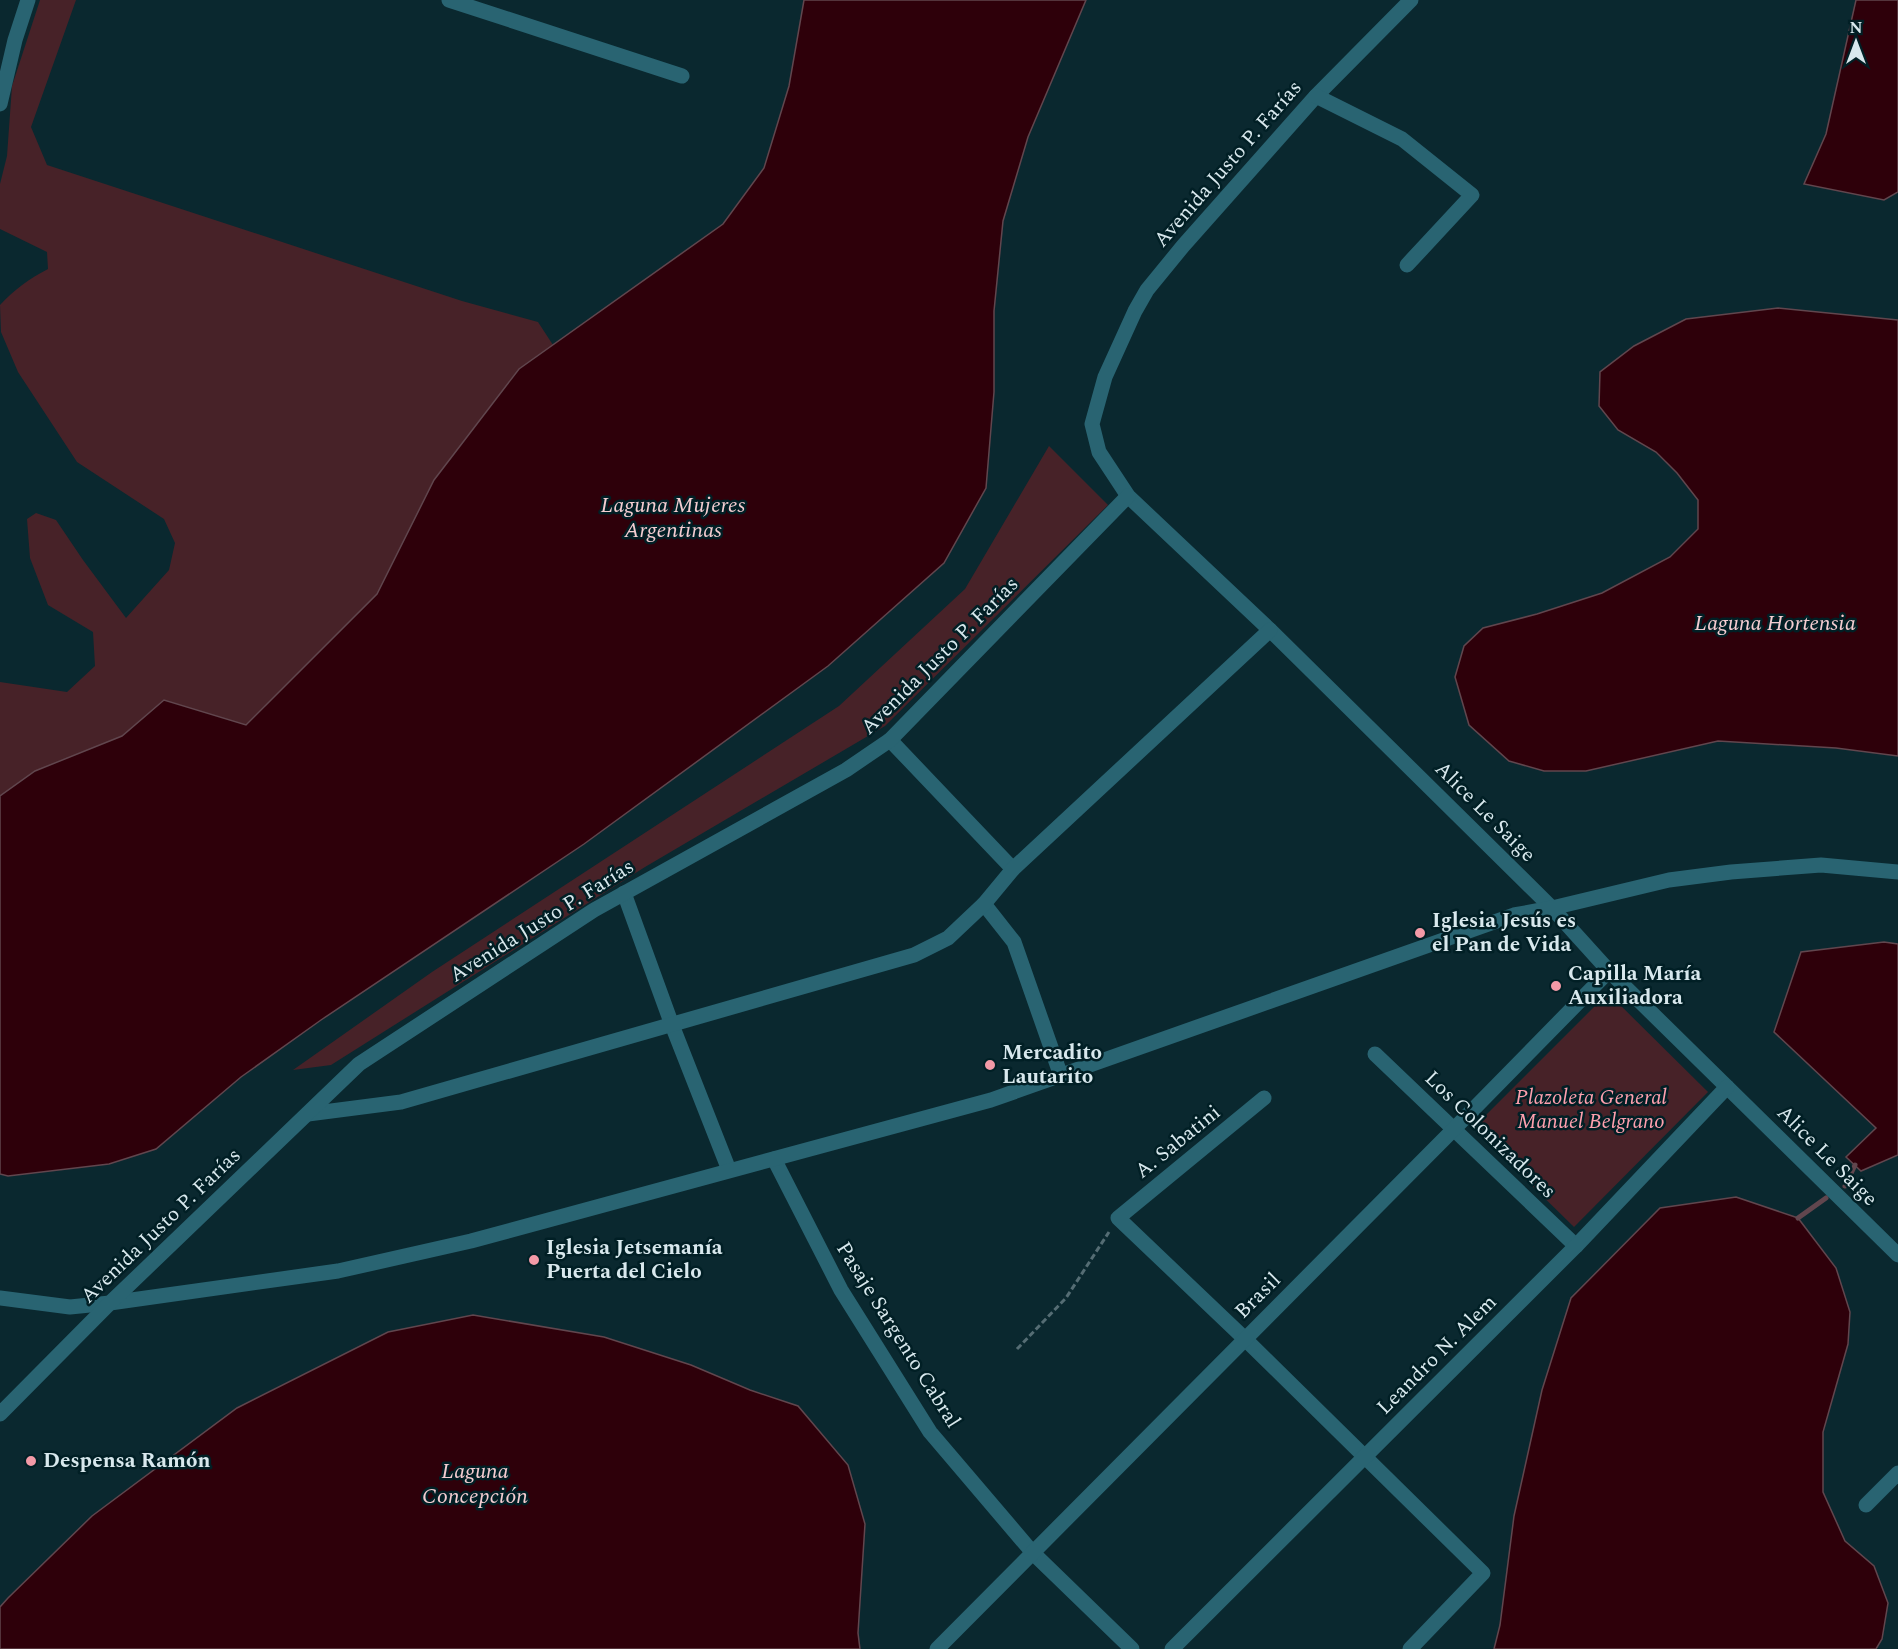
<svg xmlns="http://www.w3.org/2000/svg" width="1898" height="1649" font-family="Spectral,serif">
  <rect width="100%" height="100%" fill="#0a282f"/>
  <g fill="#472228">
    <path d="M40,0H76L31,127L47,165L462,301L538,322L553,345L519,369L434,480L377,594L246,726L164,700L122,736L35,771L0,796V682L67,692L95,666L93,632L48,605L30,558L27,519L36,513L56,520L83,560L126,618L169,570L175,543L164,519L77,462L18,372L1,332L0,305C15,289 29,279 48,269L47,252L0,229V184L7,156L12,86Z"/>
    <path d="M1049,446L1108,505L885,726L645,867L331,1065L293,1070L432,972L839,706L965,589Z"/>
    <path d="M1608,993L1708,1092L1574,1227L1473,1128Z"/>
  </g>
  <g fill="#2e000a" stroke="#61464e" stroke-width="1.5">
    <path d="M804,0H1086L1028,137L1003,221L994,311V392L986,488L944,563L828,666L584,844L321,1020L241,1077L156,1149L109,1164L8,1176L0,1174V796L35,771L122,736L164,700L246,725L377,594L434,480L519,369L723,224L764,168L789,86Z"/>
    <path d="M1856,0H1898V192L1884,200L1804,184L1826,134Z"/>
    <path d="M1778,308L1898,320V756L1836,748L1718,741L1586,771H1544L1509,761L1469,725L1455,677L1464,646L1483,628L1537,614L1602,593L1670,557L1698,529V500L1677,473L1656,452L1618,430L1599,406L1600,372L1634,346L1686,319Z"/>
    <path d="M1884,942L1898,944V1155L1861,1171L1846,1157L1876,1128L1774,1032L1801,952Z"/>
    <path d="M1736,1197L1798,1218L1836,1268L1850,1312L1848,1344L1823,1432V1492L1845,1541L1874,1566L1888,1603L1882,1639L1876,1649H1494L1500,1625L1514,1516L1542,1390L1571,1298L1660,1208Z"/>
    <path d="M473,1315L604,1337L691,1365L750,1390L798,1406L848,1465L865,1524L858,1633L860,1649H0V1607L8,1598L92,1516L237,1408L388,1332Z"/>
  </g>
  <g fill="none" stroke-linecap="round" stroke-linejoin="round">
    <g stroke="#61464e" stroke-width="5">
      <path d="M1845,1186L1855,1165"/>
      <path d="M1798,1218L1826,1198"/>
    </g>
    <path stroke="#556d74" stroke-width="3" stroke-dasharray="6 3" stroke-linecap="butt" d="M1017,1349L1066,1298L1109,1232"/>
    <g stroke="#296472" stroke-width="15">
      <path d="M449,0L682,76"/>
      <path d="M1411,0L1316,96L1183,246L1147,290L1135,311L1105,377L1092,424L1099,452L1128,496L1270,630L1552,908L1609,971L1898,1255"/>
      <path d="M1316,96L1402,139L1472,195L1407,265"/>
      <path d="M0,104L15,40L28,0"/>
      <path d="M890,740L1013,869"/>
      <path d="M624,893L672,1025L729,1170"/>
      <path d="M984,904L1014,942L1061,1076"/>
      <path d="M1375,1054L1576,1246"/>
      <path d="M1264,1098L1118,1218L1245,1339L1483,1573L1410,1649"/>
      <path d="M308,1114L401,1102L914,955L948,938L984,904L1013,869L1270,630"/>
      <path d="M774,1159L841,1290L930,1432L1033,1553L1132,1649"/>
      <path d="M0,1298L70,1307L110,1303L338,1271L471,1241L991,1100L1514,915L1552,908L1669,880L1731,872L1821,865L1898,872"/>
      <path d="M0,1414L110,1303L359,1064L594,910L846,770L890,740L1128,496"/>
      <path d="M1866,1505L1898,1473"/>
      <path d="M937,1649L1454,1129L1609,971"/>
      <path d="M1172,1649L1576,1246L1727,1087"/>
    </g>
  </g>
  <g fill="#f39aa7" stroke="#011f25" stroke-width="2">
    <circle cx="1420" cy="933" r="6"/>
    <circle cx="1556" cy="986" r="6"/>
    <circle cx="990" cy="1065" r="6"/>
    <circle cx="534" cy="1260" r="6"/>
    <circle cx="31" cy="1461" r="6"/>
  </g>
  <g text-anchor="middle" dominant-baseline="central" stroke-width="5" stroke-linejoin="round" paint-order="stroke">
    <g font-size="21" fill="#d8e8ed" stroke="#011f25">
      <text transform="translate(1228 164) rotate(-49)">Avenida Justo P. Farías</text>
      <text transform="translate(940 656) rotate(-45)">Avenida Justo P. Farías</text>
      <text transform="translate(1485 812) rotate(45)">Alice Le Saige</text>
      <text transform="translate(542 921) rotate(-32)">Avenida Justo P. Farías</text>
      <text transform="translate(1490 1135) rotate(44)">Los Colonizadores</text>
      <text transform="translate(1178 1142) rotate(-39)">A. Sabatini</text>
      <text transform="translate(1827 1156) rotate(45)">Alice Le Saige</text>
      <text transform="translate(161 1226) rotate(-44)">Avenida Justo P. Farías</text>
      <text transform="translate(1258 1296) rotate(-45)">Brasil</text>
      <text transform="translate(898 1335) rotate(58)">Pasaje Sargento Cabral</text>
      <text transform="translate(1437 1355) rotate(-45)">Leandro N. Alem</text>
    </g>
    <g font-size="21" font-weight="bold" fill="#d8e8ed" stroke="#011f25" text-anchor="start">
      <text x="1432" y="921">Iglesia Jesús es<tspan x="1432" dy="24">el Pan de Vida</tspan></text>
      <text x="1568" y="974">Capilla María<tspan x="1568" dy="24">Auxiliadora</tspan></text>
      <text x="1002" y="1053">Mercadito<tspan x="1002" dy="24">Lautarito</tspan></text>
      <text x="546" y="1248">Iglesia Jetsemanía<tspan x="546" dy="24">Puerta del Cielo</tspan></text>
      <text x="43" y="1461">Despensa Ramón</text>
    </g>
    <g font-size="21" font-style="italic" fill="#fea0ae" stroke="#011f25">
      <text x="1591" y="1098">Plazoleta General<tspan x="1591" dy="24">Manuel Belgrano</tspan></text>
    </g>
    <g font-size="22" font-style="italic" fill="#f4cdd1" stroke="#011f25">
      <text x="673" y="505">Laguna Mujeres<tspan x="673" dy="25">Argentinas</tspan></text>
      <text x="1775" y="623">Laguna Hortensia</text>
      <text x="475" y="1471">Laguna<tspan x="475" dy="25">Concepción</tspan></text>
    </g>
  </g>
  <g transform="translate(1856 42)" stroke="#011f25" stroke-width="4.5" paint-order="stroke">
  <path d="M0-4.5L10 22L0 15L-10 22Z" fill="#d8e8ed"/>
  <text y="-9" font-size="16" font-weight="bold" text-anchor="middle" fill="#d8e8ed">N</text>
  </g>
</svg>
